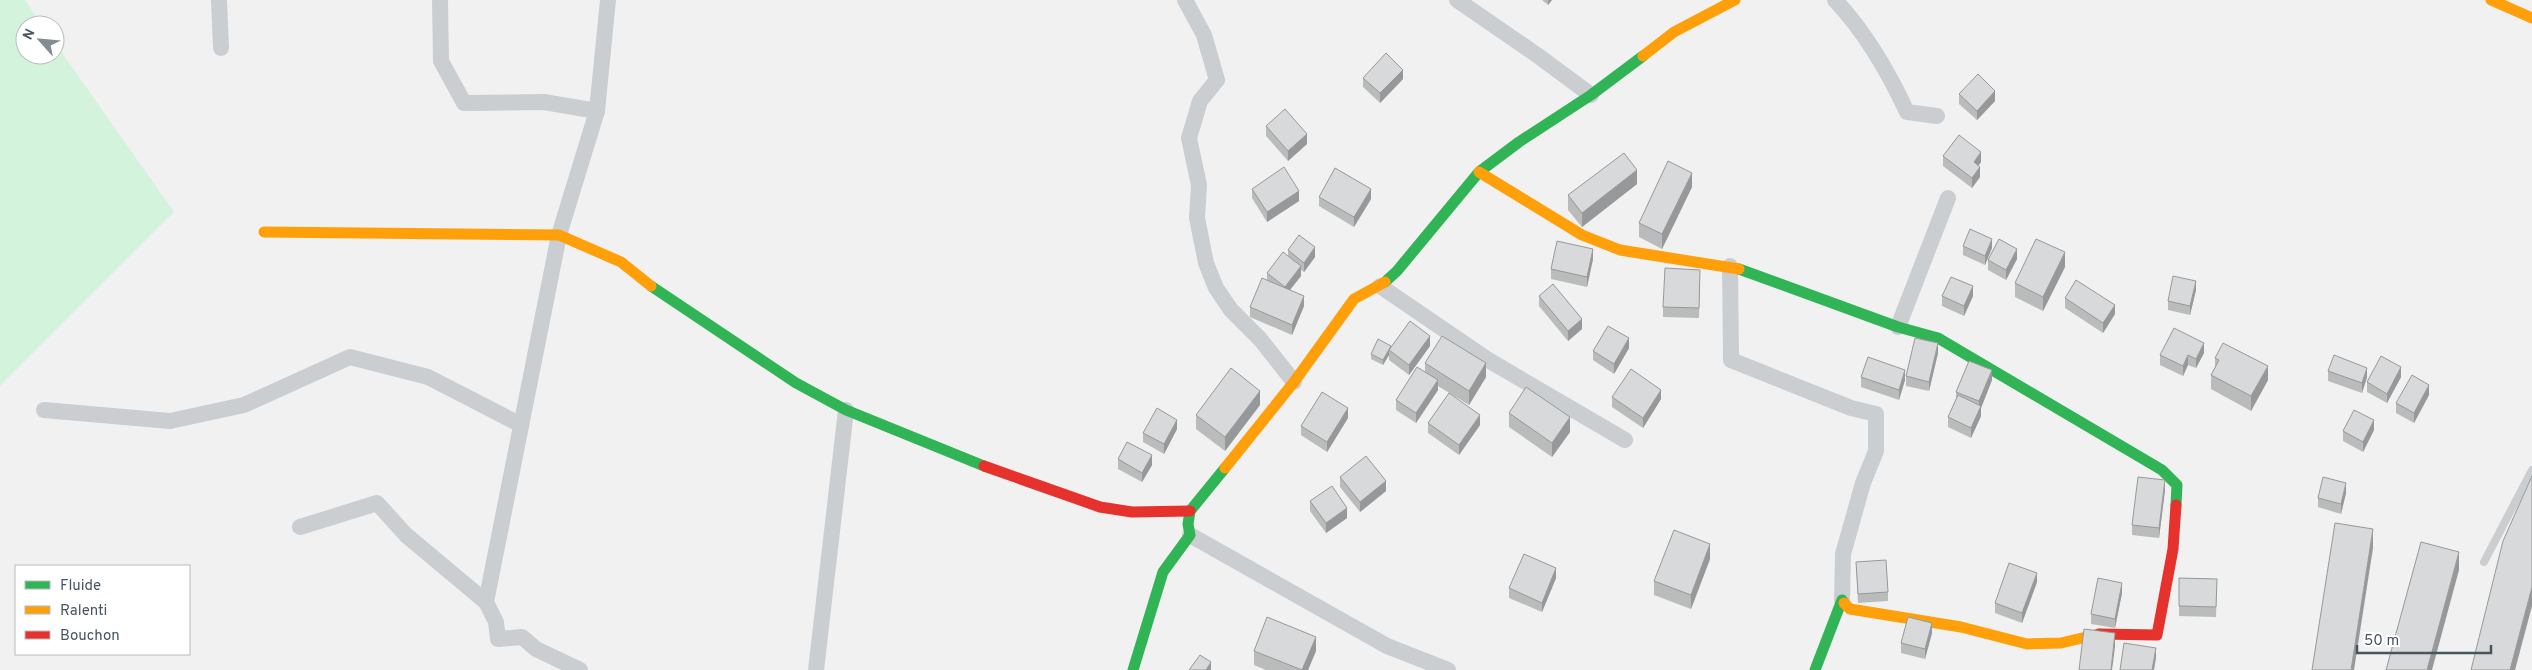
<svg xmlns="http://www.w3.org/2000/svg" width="2532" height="670" font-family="Overpass,sans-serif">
  <rect width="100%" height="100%" fill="#f2f1f1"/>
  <path fill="#d4f3dd" d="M0,0H25L42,25H25V55H55V43L174,212L0,386Z"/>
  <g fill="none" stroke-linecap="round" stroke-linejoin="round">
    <path stroke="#caced1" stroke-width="8" d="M2484,562L2532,470"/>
    <g stroke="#caced1" stroke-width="16">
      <path d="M219,0L221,48"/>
      <path d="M440,0L441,61L464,103L544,102L597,111"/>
      <path d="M1185,0L1204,35L1217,80L1200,101L1189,138L1199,185L1197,218L1206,263L1216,288L1231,310L1260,339L1294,382"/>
      <path d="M1457,0L1537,55L1591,95"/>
      <path d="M1835,0C1866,33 1888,71 1907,112L1937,116"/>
      <path d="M1730,266L1731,360L1851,408L1876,414V451L1863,483L1843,554L1842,600"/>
      <path d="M1380,286L1490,361L1625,440"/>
      <path d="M1898,327L1948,198"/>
      <path d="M44,410L170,421L244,405L350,357L428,377L521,425"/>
      <path d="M300,527L377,503L406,535L486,602"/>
      <path d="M1190,535L1387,646L1448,670"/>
      <path d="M580,670L536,649L522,637L498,639L496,622L486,602L559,235L597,111L608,0"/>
      <path d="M816,670L846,410"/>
    </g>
    <g stroke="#30b455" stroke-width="11">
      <path d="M1739,269L1898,327L1938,338L2162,470L2177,485L2176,505"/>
      <path d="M1385,282L1397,271L1479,172L1519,142L1591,95L1643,56"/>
      <path d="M651,286L796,383L846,410L984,466"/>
      <path d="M1133,670L1163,572L1190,535L1188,524L1190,511L1225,468"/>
      <path d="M1815,670L1842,600L1844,603"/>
    </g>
    <g stroke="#ff9f0a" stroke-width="11">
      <path d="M2491,0L2532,18"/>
      <path d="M1643,56L1674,32L1735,0"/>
      <path d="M1479,172L1582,235L1620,250L1739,269"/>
      <path d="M264,232L559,235L621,262L651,286"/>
      <path d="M1225,468L1294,382L1354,299L1385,282"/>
      <path d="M1844,603L1850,609L1961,627L2027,644L2061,643L2099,634"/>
    </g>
    <g stroke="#e5322d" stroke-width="11">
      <path d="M984,466L1100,507L1132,512L1190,511"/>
      <path d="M2099,634L2157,635L2173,549L2176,505"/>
    </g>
  </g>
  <g fill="#babbbb">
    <path d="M1542,0H1552L1548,5Z"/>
    <path d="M1363,78L1403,79L1380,103L1363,87Z"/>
    <path d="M1959,94L1995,101L1977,120L1959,104Z"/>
    <path d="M1266,126L1307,144L1288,161L1266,136Z"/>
    <path d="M1943,156L1981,162L1978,166L1980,177L1972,188L1943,166Z"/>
    <path d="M1637,184L1582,227L1568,210V195Z"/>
    <path d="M1692,187L1662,249L1639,237V223Z"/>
    <path d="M1252,189L1299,201L1267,222L1252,198Z"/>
    <path d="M1319,197L1371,199L1354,227L1319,206Z"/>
    <path d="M1963,246L1992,248L1985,265L1963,255Z"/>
    <path d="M1288,250L1315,257L1304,272L1301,270V276L1290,290L1304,306L1292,335L1250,317V307L1267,280V273L1288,256Z"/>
    <path d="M1593,259L1587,287L1551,279V269Z"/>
    <path d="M2017,259L2006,280L1988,270V260Z"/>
    <path d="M2065,267L2043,311L2015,297V283Z"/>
    <path d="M1700,280L1699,318L1663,317V307Z"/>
    <path d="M2196,290L2190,315L2168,310V301Z"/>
    <path d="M1539,296L1582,329L1568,341L1539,306Z"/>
    <path d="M1942,296H1973L1964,316L1942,306Z"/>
    <path d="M2065,298L2115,314L2103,333L2065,308Z"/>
    <path d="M1430,346L1409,375L1389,360V355L1383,365L1371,359V354L1391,347Z"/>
    <path d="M1629,348L1614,374L1593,360V351Z"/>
    <path d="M1938,353L1929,391L1906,386V376Z"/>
    <path d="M2204,353L2196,368L2188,365L2183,376L2160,365V355Z"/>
    <path d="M2215,358L2268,380L2251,411L2211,389V375L2215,368Z"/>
    <path d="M1425,363L1486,377L1469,405L1438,386V390L1416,423L1396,410V400L1425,372Z"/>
    <path d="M2328,371L2367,377L2362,393L2328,381Z"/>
    <path d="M1861,377L1905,380L1899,400L1861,387Z"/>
    <path d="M2401,377L2387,403L2367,392V382Z"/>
    <path d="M1992,380L1981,408V416L1971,438L1948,427V417L1956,399V392Z"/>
    <path d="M2429,395L2414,423L2396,413V403Z"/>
    <path d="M1612,397L1661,399L1643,428L1612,407Z"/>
    <path d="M1260,405L1225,451L1196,429V415Z"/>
    <path d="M1509,413L1570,432L1552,457L1509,427Z"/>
    <path d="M1348,418L1327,452L1301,435V426Z"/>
    <path d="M1428,423L1480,425L1459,455L1428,433Z"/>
    <path d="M1177,429L1164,454L1143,442V433Z"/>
    <path d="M2374,430L2363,452L2343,441V431Z"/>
    <path d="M1118,459L1152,465L1142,482L1118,469Z"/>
    <path d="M1340,477L1386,491L1360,512L1340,487Z"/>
    <path d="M2165,490L2159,538L2132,535V525Z"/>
    <path d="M2346,493L2341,514L2318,507V498Z"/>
    <path d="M1310,501L1347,518L1326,533L1310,511Z"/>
    <path d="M1710,559L1691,609L1654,595V581Z"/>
    <path d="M1856,562L1888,592V601L1858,603Z"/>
    <path d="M1556,578L1542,612L1509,598V588Z"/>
    <path d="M2179,578L2217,579L2216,617L2179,616Z"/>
    <path d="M2037,582L2022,623L1995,613V603Z"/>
    <path d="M2122,593L2115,628L2091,624V614Z"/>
    <path d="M1932,633L1925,659L1901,653V643Z"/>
    <path d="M1254,651H1316L1308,670H1266L1254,665Z"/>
  </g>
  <g fill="#979899">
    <path d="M1548,0H1552L1548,5Z"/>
    <path d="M1403,70V79L1380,103V93Z"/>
    <path d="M1995,91V101L1977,120V111Z"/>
    <path d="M1307,134V144L1288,161V151Z"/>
    <path d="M1981,152V162L1974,172V162Z"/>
    <path d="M1980,167V177L1972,188V178Z"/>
    <path d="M1637,170V184L1582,227V213Z"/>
    <path d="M1692,173V187L1662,249V234Z"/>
    <path d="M1371,189V199L1354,227V217Z"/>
    <path d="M1299,191V201L1267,222V212Z"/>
    <path d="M1992,239V248L1985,265V256Z"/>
    <path d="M1315,247V257L1304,272V263Z"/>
    <path d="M1593,249V259L1587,287V277Z"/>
    <path d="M2017,249V259L2006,280V270Z"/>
    <path d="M2065,252V267L2043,311V297Z"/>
    <path d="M1301,266V276L1285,296V287Z"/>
    <path d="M2196,281V290L2190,315V306Z"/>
    <path d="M1973,286V296L1964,316V306Z"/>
    <path d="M1304,296V306L1292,335V325Z"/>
    <path d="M2115,305V314L2103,333V323Z"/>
    <path d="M1582,319V329L1568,341V331Z"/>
    <path d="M1430,336V346L1409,375V365Z"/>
    <path d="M1629,338V348L1614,374V364Z"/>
    <path d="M1938,343V353L1929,391V382Z"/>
    <path d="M2204,343V353L2196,368V359Z"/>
    <path d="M1391,346V351L1389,350V355L1383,365V360Z"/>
    <path d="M2188,355V365L2183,376V366Z"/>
    <path d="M1486,363V377L1469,405V391Z"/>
    <path d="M2268,366V380L2251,411V396Z"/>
    <path d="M2401,367V377L2387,403V394Z"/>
    <path d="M2367,368V377L2362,393V383Z"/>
    <path d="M1905,370V380L1899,400V390Z"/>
    <path d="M1992,370V380L1981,408V416L1971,438V428L1979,409V401Z"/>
    <path d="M1438,380V390L1416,423V413Z"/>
    <path d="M2429,385V395L2414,423V413Z"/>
    <path d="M1661,390V399L1643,428V418Z"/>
    <path d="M1260,391V405L1225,451V437Z"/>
    <path d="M1348,408V418L1327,452V442Z"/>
    <path d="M1480,415V425L1459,455V445Z"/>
    <path d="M1570,417V432L1552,457V443Z"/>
    <path d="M1177,420V429L1164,454V444Z"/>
    <path d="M2374,420V430L2363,452V442Z"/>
    <path d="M1152,455V465L1142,482V473Z"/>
    <path d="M2165,480V490L2159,538V528Z"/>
    <path d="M1386,481V491L1360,512V502Z"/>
    <path d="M2346,483V493L2341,514V504Z"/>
    <path d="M1347,508V518L1326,533V523Z"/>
    <path d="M2373,529V548L2354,670H2351Z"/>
    <path d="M1710,544V559L1691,609V595Z"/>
    <path d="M2459,552V570L2432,670H2427Z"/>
    <path d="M1556,568V578L1542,612V603Z"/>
    <path d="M2037,573V582L2022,623V613Z"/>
    <path d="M2122,583V593L2115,628V619Z"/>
    <path d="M2532,587V606L2515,670H2510Z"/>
    <path d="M1932,623V633L1925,659V649Z"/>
    <path d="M2115,633V647L2112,670H2111Z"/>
    <path d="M1316,637V651L1308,670H1302Z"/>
    <path d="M2156,648V658L2154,670H2152Z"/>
    <path d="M1211,662V670H1206Z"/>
  </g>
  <g fill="#d8d9da" stroke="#979899">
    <path d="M1386,53L1403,70L1380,93L1363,78Z"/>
    <path d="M1978,74L1995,91L1977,111L1959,94Z"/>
    <path d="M1285,109L1307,134L1288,151L1266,126Z"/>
    <path d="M1959,135L1981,152L1974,162L1980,167L1972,178L1943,156Z"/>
    <path d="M1624,153L1637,170L1582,213L1568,195Z"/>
    <path d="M1668,161L1692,173L1662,234L1639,223Z"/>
    <path d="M1284,167L1299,191L1267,212L1252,189Z"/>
    <path d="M1335,168L1371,189L1354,217L1319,197Z"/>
    <path d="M1970,229L1992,239L1985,256L1963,246Z"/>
    <path d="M1299,235L1315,247L1304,263L1288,250Z"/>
    <path d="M1999,239L2017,249L2006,270L1988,260Z"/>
    <path d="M2036,239L2065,252L2043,297L2015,283Z"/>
    <path d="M1557,241L1593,249L1587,277L1551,269Z"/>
    <path d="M1283,252L1301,266L1285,287L1267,273Z"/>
    <path d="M1665,268L1700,270L1699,308L1663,307Z"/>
    <path d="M2173,276L2196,281L2190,306L2168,301Z"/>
    <path d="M1951,277L1973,286L1964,306L1942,296Z"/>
    <path d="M1262,278L1304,296L1292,325L1250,307Z"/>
    <path d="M2076,280L2115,305L2103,323L2065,298Z"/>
    <path d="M1553,284L1582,319L1568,331L1539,296Z"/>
    <path d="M1410,321L1430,336L1409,365L1389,350Z"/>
    <path d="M1608,326L1629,338L1614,364L1593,351Z"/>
    <path d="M2174,328L2204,343L2196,359L2188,355L2183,366L2160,355Z"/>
    <path d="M1442,336L1486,363L1469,391L1425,363Z"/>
    <path d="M1915,338L1938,343L1929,382L1906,376Z"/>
    <path d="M1378,339L1391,346L1383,360L1371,354Z"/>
    <path d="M2223,343L2268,366L2251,396L2211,375L2219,360L2215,358Z"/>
    <path d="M2334,355L2367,368L2362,383L2328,371Z"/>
    <path d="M2381,356L2401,367L2387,394L2367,382Z"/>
    <path d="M1868,357L1905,370L1899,390L1861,377Z"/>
    <path d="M1969,361L1992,370L1979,401L1956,392Z"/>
    <path d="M1417,367L1438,380L1416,413L1396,400Z"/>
    <path d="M1231,368L1260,391L1225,437L1196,415Z"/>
    <path d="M1631,369L1661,390L1643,418L1612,397Z"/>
    <path d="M2412,375L2429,385L2414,413L2396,403Z"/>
    <path d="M1526,387L1570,417L1552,443L1509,413Z"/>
    <path d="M1322,392L1348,408L1327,442L1301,426Z"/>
    <path d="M1449,393L1480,415L1459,445L1428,423Z"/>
    <path d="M1958,395L1981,406L1971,428L1948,417Z"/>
    <path d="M1157,408L1177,420L1164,444L1143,433Z"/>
    <path d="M2354,410L2374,420L2363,442L2343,431Z"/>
    <path d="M1127,442L1152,455L1142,473L1118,459Z"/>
    <path d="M1366,456L1386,481L1360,502L1340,477Z"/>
    <path d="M2532,476V587L2510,670H2471L2503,541Z"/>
    <path d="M2138,477L2165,480L2159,528L2132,525Z"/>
    <path d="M2323,477L2346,483L2341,504L2318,498Z"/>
    <path d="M1332,486L1347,508L1326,523L1310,501Z"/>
    <path d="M2335,523L2373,529L2351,670H2312Z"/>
    <path d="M1674,530L1710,544L1691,595L1654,581Z"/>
    <path d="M2421,542L2459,552L2427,670H2386Z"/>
    <path d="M1524,554L1556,568L1542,603L1509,588Z"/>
    <path d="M1886,560L1888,592L1858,594L1856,562Z"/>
    <path d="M2009,563L2037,573L2022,613L1995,603Z"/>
    <path d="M2098,578L2122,583L2115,619L2091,614Z"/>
    <path d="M2179,578L2217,579L2216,607L2179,606Z"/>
    <path d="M1267,617L1316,637L1302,670L1254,651Z"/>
    <path d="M1908,617L1932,623L1925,649L1901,643Z"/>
    <path d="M2084,629L2115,633L2111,670H2079Z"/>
    <path d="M2124,643L2156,648L2152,670H2120Z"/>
    <path d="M1200,655L1211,662L1206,670H1189Z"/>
  </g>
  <rect x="15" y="565" width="175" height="90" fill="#ffffff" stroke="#b5bbbf"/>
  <rect x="25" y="581" width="25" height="8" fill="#30b455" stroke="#b5bbbf"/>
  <text x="60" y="590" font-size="15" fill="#465660">Fluide</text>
  <rect x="25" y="606" width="25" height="8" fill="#ff9f0a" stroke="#b5bbbf"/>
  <text x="60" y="615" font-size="15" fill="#465660">Ralenti</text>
  <rect x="25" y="631" width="25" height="8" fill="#e5322d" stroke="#b5bbbf"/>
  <text x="60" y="640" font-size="15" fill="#465660">Bouchon</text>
  <g transform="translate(40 40) rotate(297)"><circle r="24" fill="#ffffff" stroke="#b5bbbf"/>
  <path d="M0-4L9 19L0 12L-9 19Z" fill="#828c93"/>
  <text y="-8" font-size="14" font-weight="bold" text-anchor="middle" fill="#465660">N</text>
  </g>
  <path d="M2357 645v8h134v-8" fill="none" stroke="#465660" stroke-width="2.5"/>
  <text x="2364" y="645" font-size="15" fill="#465660" stroke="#ffffff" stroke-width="4" paint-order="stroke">50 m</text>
</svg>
